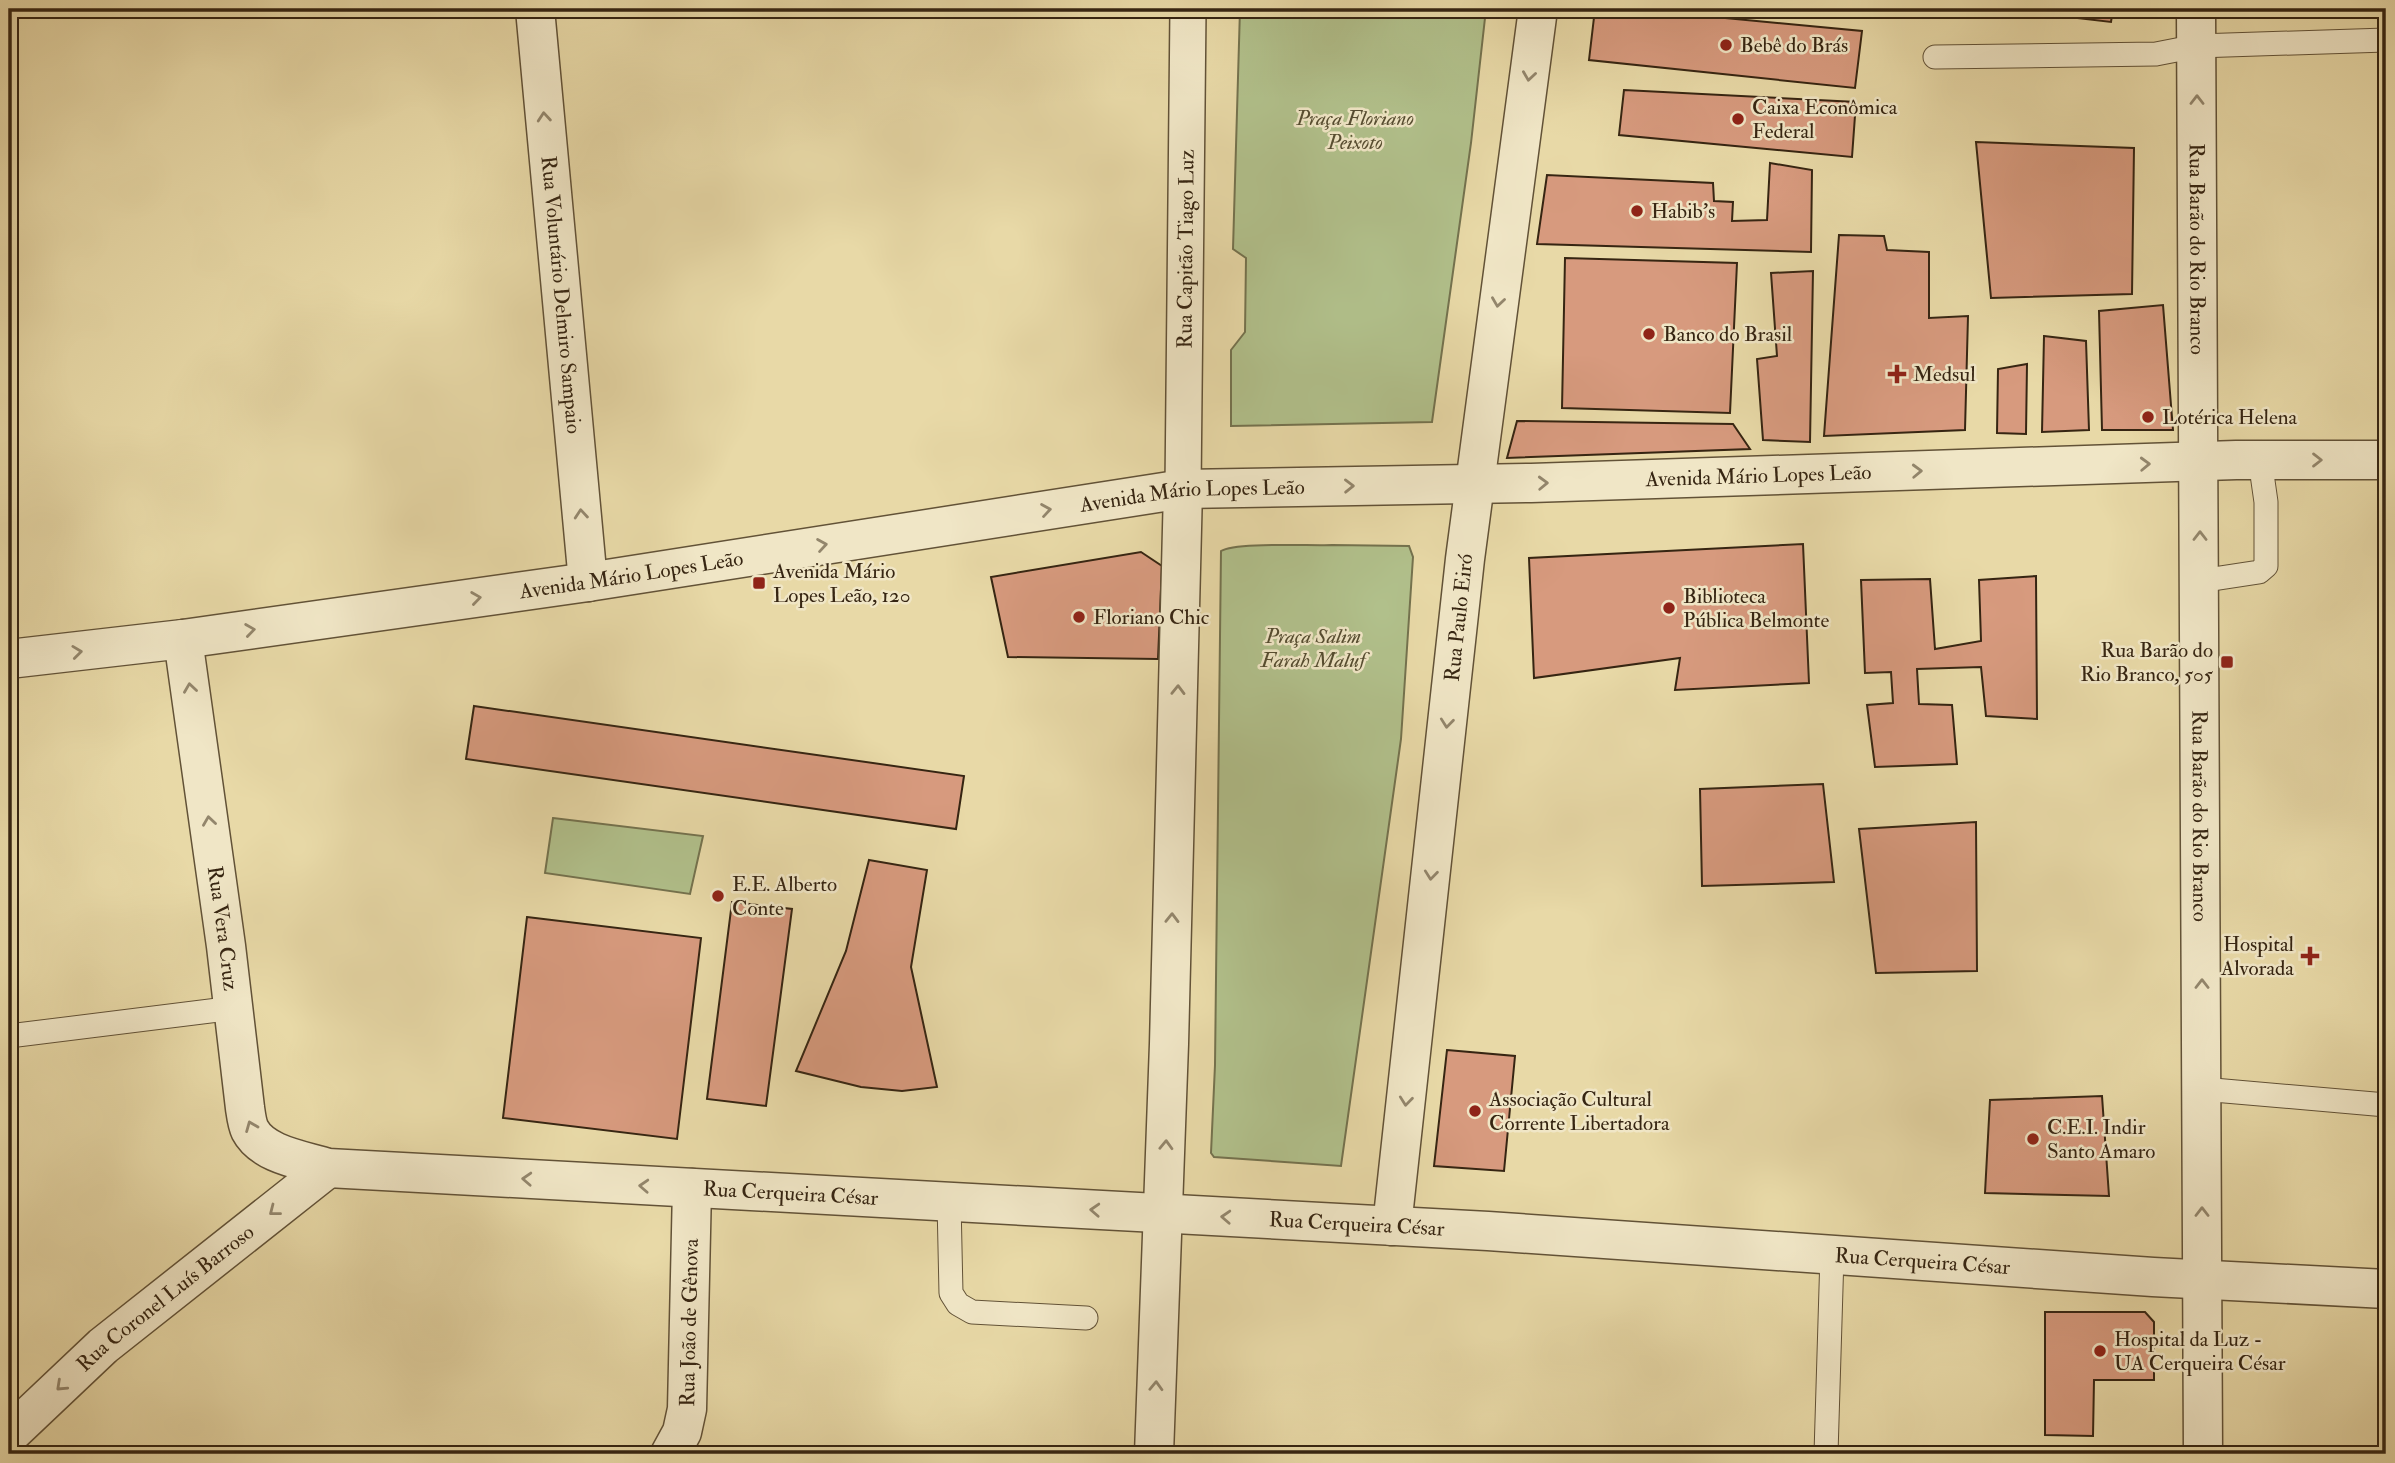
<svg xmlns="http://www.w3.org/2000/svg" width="2395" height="1463" font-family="'IM FELL Double Pica',serif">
  <rect width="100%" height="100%" fill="#e8d9a7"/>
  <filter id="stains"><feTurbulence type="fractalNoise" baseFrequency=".00286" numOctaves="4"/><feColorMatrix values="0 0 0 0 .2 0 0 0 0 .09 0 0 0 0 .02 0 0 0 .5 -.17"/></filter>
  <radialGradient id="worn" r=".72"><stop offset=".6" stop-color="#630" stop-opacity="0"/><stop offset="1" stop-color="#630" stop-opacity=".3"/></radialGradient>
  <g fill="#b1c08b" stroke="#74724e" stroke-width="2">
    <path d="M1240,9H1486L1471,143L1432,422L1231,426V350L1245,332L1246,258L1233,249Z"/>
    <path d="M1332,545L1409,546L1413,557L1401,739L1341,1166L1214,1157L1211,1153L1215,1065L1221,551C1235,542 1311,546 1332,545Z"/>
    <path d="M553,818L703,836L690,894L545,873Z"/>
  </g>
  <g fill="#d79a7e" stroke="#362512" stroke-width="2">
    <path d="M1595,9H1631L1862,31L1855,88L1589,60Z"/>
    <path d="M1782,9H1861V16Z"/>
    <path d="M2001,9H2113L2111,22Z"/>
    <path d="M1624,90L1856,102L1852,157L1619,135Z"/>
    <path d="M1976,142L2134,148L2132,294L1991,298Z"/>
    <path d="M1770,163L1812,170L1811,252L1537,244L1547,175L1713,183L1714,201L1733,202L1732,221L1767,220Z"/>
    <path d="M1839,235L1884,236L1887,250L1929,252V318L1968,316L1965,430L1824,436Z"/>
    <path d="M1565,258L1737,263L1730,413L1562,408Z"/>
    <path d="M1813,271L1810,442L1763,440L1757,359L1777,356L1771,273Z"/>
    <path d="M2163,305L2173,430H2102L2099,311Z"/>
    <path d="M2044,336L2086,341L2089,430L2042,432Z"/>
    <path d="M2027,364L2026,434L1997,433L1998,369Z"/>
    <path d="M1517,421L1733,424L1750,449L1507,458Z"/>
    <path d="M1803,544L1809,683L1675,690L1680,658L1534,678L1529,558Z"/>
    <path d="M1141,552L1162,566L1158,659L1008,657L991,577Z"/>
    <path d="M2036,576L2037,719L1986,716L1981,667L1917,669L1919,704L1952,705L1957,764L1875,767L1867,705L1893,703L1891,672L1865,673L1861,580L1930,579L1935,649L1981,641L1979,580Z"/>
    <path d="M474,706L964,776L956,829L466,759Z"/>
    <path d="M1823,784L1834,882L1702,886L1700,789Z"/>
    <path d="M1976,822L1977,971L1876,973L1859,829Z"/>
    <path d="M869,860L927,870L911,967L937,1087L902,1091L861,1087L796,1071L846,951Z"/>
    <path d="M732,902L792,909L766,1106L707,1099Z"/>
    <path d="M527,917L701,938L677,1139L503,1118Z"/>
    <path d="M1447,1050L1515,1056L1504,1171L1434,1166Z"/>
    <path d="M2102,1096L2109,1196L1985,1193L1990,1100Z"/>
    <path d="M2045,1312H2145L2154,1322V1380H2094L2093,1436L2045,1435Z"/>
  </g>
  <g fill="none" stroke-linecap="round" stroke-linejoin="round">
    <defs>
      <g id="service">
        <path d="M1935,57L2156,54L2197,46L2386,40"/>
        <path d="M2200,581L2259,572L2266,566V502L2260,460"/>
        <path d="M9,1036L234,1008"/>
        <path d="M2202,1089L2386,1105"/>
        <path d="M949,1202L951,1293L958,1304L972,1312L1086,1318"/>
        <path d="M1826,1454L1832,1255"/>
      </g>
      <g id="pedestrian">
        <path id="s1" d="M1183,489L1188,9"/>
      </g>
      <g id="minor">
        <path id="s2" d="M535,9L588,582"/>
        <path id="s3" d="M183,639L226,946L245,1108C246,1115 247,1124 250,1130C263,1155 303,1160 328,1168L1488,1231L2153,1277L2386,1289"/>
        <path id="s4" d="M1392,1226L1465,559L1538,9"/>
        <path id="s5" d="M9,1435L103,1346L328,1168"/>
        <path id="s6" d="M670,1454L682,1432L687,1409L692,1188"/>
        <path d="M1154,1454L1169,1044L1183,489"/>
      </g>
      <g id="tertiary">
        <path id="s7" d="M2196,9L2203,1454"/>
        <path id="s8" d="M9,659L183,639L588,582L1183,489L1531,483L2236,460H2386"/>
      </g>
    </defs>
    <use href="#service" stroke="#625237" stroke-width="25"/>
    <use href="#pedestrian" stroke="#625237" stroke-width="38"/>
    <use href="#minor" stroke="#625237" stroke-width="41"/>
    <use href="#tertiary" stroke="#625237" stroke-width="41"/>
    <use href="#service" stroke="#f0e6c6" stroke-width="23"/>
    <use href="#pedestrian" stroke="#f0e6c6" stroke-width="35"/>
    <use href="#minor" stroke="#f0e6c6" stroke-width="38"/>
    <use href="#tertiary" stroke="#f0e6c6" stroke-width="38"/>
  </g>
  <defs><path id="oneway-chevron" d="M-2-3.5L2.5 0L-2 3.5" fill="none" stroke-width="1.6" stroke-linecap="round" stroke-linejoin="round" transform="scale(1.75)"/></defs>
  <g stroke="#93866c">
    <use href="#oneway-chevron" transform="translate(1529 76) rotate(98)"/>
    <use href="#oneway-chevron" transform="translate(2197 100) rotate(-90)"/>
    <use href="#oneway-chevron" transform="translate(544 117) rotate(-95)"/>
    <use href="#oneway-chevron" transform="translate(1498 302) rotate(98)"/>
    <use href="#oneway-chevron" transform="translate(2317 460)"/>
    <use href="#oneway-chevron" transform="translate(2145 464) rotate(-2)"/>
    <use href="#oneway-chevron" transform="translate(1917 471) rotate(-2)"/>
    <use href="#oneway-chevron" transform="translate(1543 483) rotate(-2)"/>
    <use href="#oneway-chevron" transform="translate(1349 486) rotate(-1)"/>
    <use href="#oneway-chevron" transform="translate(1046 510) rotate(-9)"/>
    <use href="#oneway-chevron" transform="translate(581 514) rotate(-95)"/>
    <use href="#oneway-chevron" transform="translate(2200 536) rotate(-90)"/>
    <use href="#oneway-chevron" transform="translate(822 545) rotate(-9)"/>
    <use href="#oneway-chevron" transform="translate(476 598) rotate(-8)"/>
    <use href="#oneway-chevron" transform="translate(250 630) rotate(-8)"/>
    <use href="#oneway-chevron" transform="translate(77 652) rotate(-7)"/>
    <use href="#oneway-chevron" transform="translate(190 688) rotate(-98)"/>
    <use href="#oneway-chevron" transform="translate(1178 690) rotate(-89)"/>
    <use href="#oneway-chevron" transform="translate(1447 723) rotate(96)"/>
    <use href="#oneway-chevron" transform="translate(209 821) rotate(-98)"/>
    <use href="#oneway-chevron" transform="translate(1431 875) rotate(96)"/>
    <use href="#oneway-chevron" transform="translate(1172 918) rotate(-89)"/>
    <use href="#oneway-chevron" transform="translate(2202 984) rotate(-90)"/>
    <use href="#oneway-chevron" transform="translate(1406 1101) rotate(96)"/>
    <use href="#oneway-chevron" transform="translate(251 1126) rotate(-112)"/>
    <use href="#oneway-chevron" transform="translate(1166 1145) rotate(-88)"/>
    <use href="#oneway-chevron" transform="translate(527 1179) rotate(-177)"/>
    <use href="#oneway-chevron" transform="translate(644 1186) rotate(-177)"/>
    <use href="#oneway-chevron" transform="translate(1095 1210) rotate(-177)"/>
    <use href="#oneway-chevron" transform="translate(274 1211) rotate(142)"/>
    <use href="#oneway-chevron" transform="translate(2202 1212) rotate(-90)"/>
    <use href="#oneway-chevron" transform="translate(1226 1217) rotate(-177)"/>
    <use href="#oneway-chevron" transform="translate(61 1386) rotate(137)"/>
    <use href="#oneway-chevron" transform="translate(1156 1386) rotate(-88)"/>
  </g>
  <g fill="#8f2418" stroke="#f0e6c6" stroke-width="2.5">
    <circle cx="1726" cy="45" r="7"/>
    <circle cx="1738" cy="119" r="7"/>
    <circle cx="1637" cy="211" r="7"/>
    <circle cx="1649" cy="334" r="7"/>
    <path d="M1893.5 363.5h7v7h7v7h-7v7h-7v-7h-7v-7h7z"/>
    <circle cx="2148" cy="417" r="7"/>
    <rect x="752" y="576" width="14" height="14" rx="3.5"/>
    <circle cx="1669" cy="608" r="7"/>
    <circle cx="1079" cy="617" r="7"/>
    <rect x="2220" y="655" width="14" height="14" rx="3.5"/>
    <circle cx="718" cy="896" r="7"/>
    <path d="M2306.5 945.5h7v7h7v7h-7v7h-7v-7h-7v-7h7z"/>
    <circle cx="1475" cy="1111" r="7"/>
    <circle cx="2033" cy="1139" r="7"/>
    <circle cx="2100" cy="1351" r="7"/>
  </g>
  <g text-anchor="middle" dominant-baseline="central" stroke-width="5" stroke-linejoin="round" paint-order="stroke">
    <g font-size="21" fill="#362512" stroke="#f0e6c6" text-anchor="start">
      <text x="1740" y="45">Bebê do Brás</text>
      <text x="1752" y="107">Caixa Econômica<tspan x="1752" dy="24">Federal</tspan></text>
      <text x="1651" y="211">Habib's</text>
      <text x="1663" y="334">Banco do Brasil</text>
      <text x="1913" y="374">Medsul</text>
      <text x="2162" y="417">Lotérica Helena</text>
      <text x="773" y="571">Avenida Mário<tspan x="773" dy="24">Lopes Leão, 120</tspan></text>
      <text x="1683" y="596">Biblioteca<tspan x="1683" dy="24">Pública Belmonte</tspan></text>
      <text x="1093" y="617">Floriano Chic</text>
      <text x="2213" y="650" text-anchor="end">Rua Barão do<tspan x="2213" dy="24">Rio Branco, 505</tspan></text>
      <text x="732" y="884">E.E. Alberto<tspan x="732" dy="24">Conte</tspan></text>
      <text x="2294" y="944" text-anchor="end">Hospital<tspan x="2294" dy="24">Alvorada</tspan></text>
      <text x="1489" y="1099">Associação Cultural<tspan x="1489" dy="24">Corrente Libertadora</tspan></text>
      <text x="2047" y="1127">C.E.I. Indir<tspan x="2047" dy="24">Santo Amaro</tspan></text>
      <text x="2114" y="1339">Hospital da Luz -<tspan x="2114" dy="24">UA Cerqueira César</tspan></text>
    </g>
    <g font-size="21" font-style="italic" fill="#554c30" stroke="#f0e6c6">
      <text x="1355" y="118">Praça Floriano<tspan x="1355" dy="24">Peixoto</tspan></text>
      <text x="1313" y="636">Praça Salim<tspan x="1313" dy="24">Farah Maluf</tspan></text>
    </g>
    <g font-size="21" fill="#362512" stroke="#f0e6c6">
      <text stroke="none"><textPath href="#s1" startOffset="240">Rua Capitão Tiago Luz</textPath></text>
      <text stroke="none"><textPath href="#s7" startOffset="240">Rua Barão do Rio Branco</textPath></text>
      <text stroke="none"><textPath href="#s2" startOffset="287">Rua Voluntário Delmiro Sampaio</textPath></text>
      <text stroke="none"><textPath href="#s8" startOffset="1762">Avenida Mário Lopes Leão</textPath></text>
      <text stroke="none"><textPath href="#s8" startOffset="1195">Avenida Mário Lopes Leão</textPath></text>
      <text stroke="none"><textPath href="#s8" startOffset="628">Avenida Mário Lopes Leão</textPath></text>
      <text stroke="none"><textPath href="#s4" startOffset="612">Rua Paulo Eiró</textPath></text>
      <text stroke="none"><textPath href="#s7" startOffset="807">Rua Barão do Rio Branco</textPath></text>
      <text stroke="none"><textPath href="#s3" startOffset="292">Rua Vera Cruz</textPath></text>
      <text stroke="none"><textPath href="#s3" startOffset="1048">Rua Cerqueira César</textPath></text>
      <text stroke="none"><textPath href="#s3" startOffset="1615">Rua Cerqueira César</textPath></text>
      <text stroke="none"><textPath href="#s3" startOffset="2182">Rua Cerqueira César</textPath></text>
      <text stroke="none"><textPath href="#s5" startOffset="208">Rua Coronel Luís Barroso</textPath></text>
      <text stroke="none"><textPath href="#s6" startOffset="135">Rua João de Gênova</textPath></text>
    </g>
  </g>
  <rect width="2395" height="1463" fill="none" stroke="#e8d9a7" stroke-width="35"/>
  <rect x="10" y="10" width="2374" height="1442" fill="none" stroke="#362512" stroke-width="3.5"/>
  <rect x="18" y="18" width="2360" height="1428" fill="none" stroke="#362512" stroke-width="2"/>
  <rect width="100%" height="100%" filter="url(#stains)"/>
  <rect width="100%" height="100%" fill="url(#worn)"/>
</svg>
